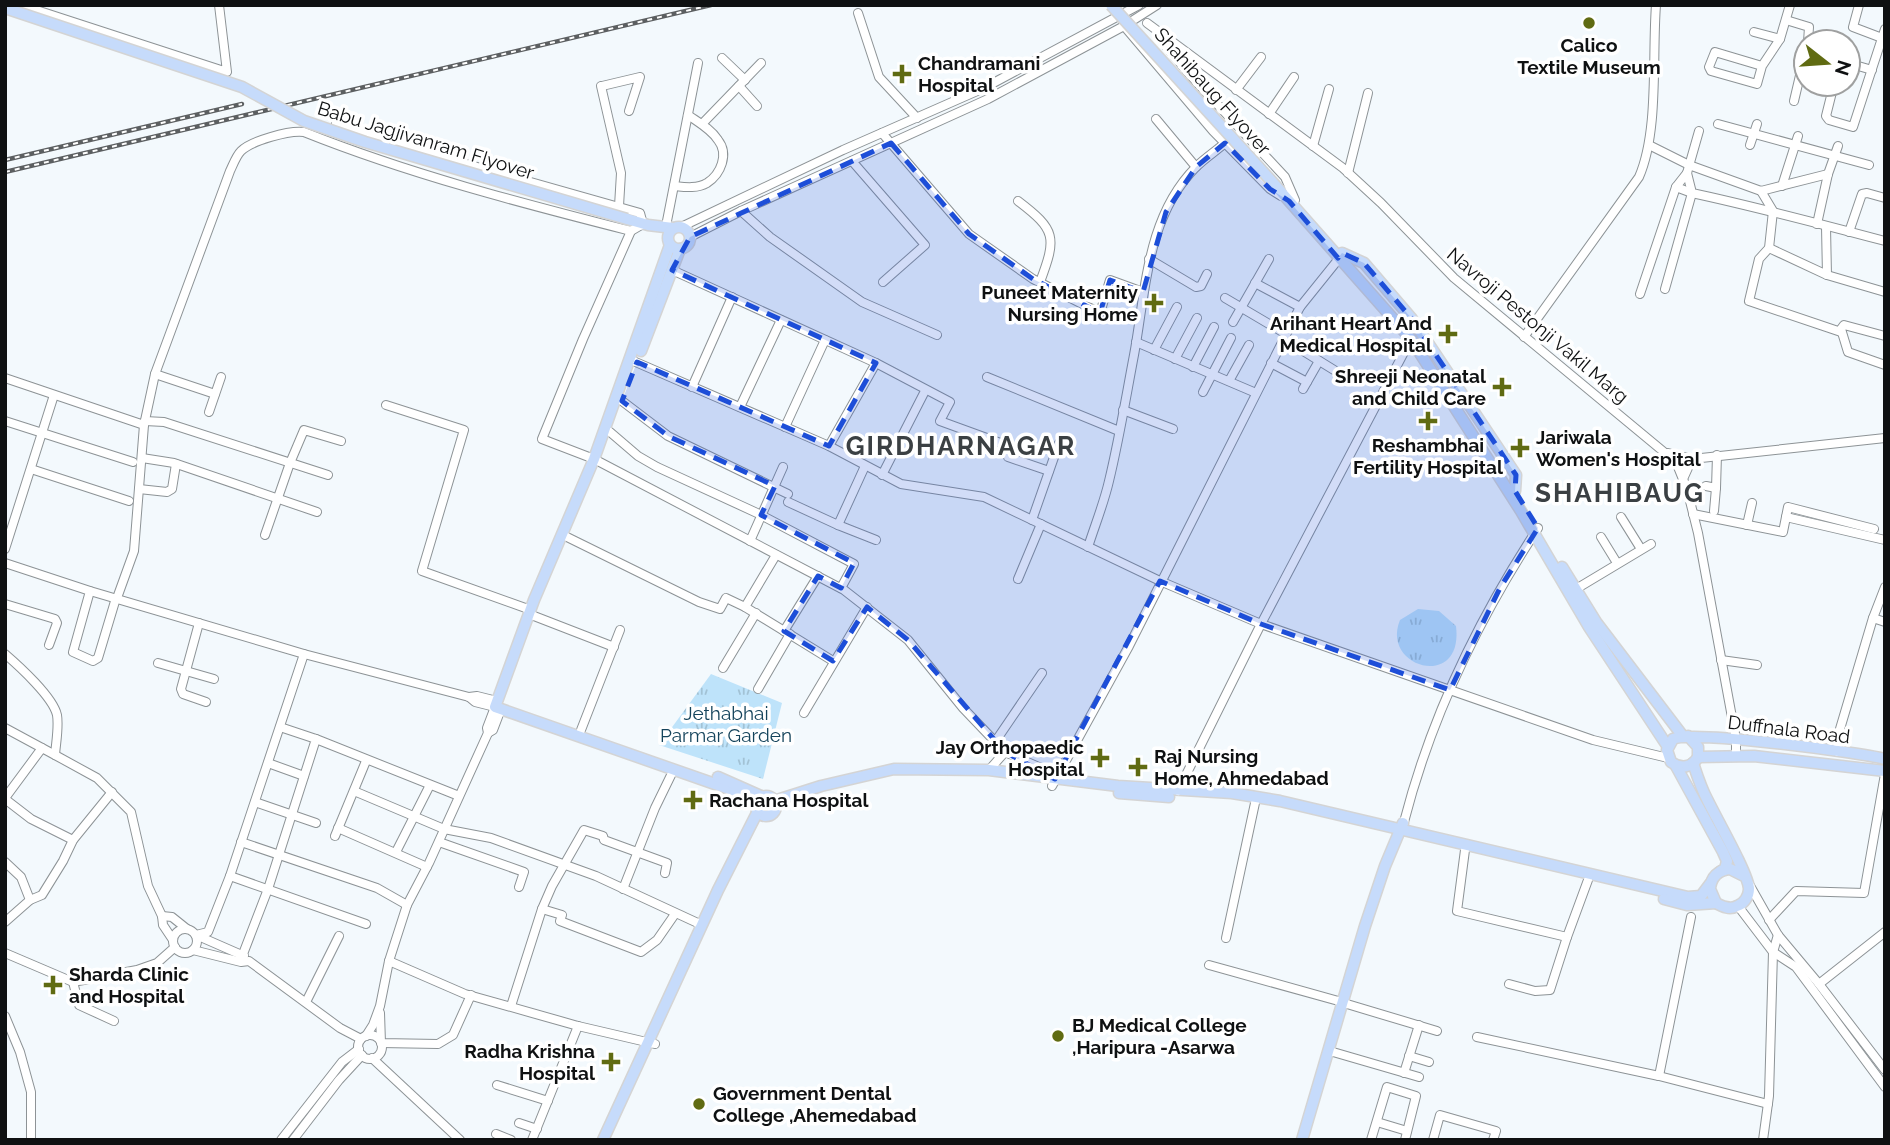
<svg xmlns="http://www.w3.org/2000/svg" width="1890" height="1145" font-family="Raleway,sans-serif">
  <defs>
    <pattern id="park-tufts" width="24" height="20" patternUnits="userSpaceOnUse" patternTransform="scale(1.75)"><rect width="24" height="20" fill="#bee3fa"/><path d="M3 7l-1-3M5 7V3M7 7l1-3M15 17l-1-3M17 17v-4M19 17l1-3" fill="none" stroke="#a2c2d5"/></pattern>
  </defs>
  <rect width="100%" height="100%" fill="#f3f9fd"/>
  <g fill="url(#park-tufts)">
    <path d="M1418,609L1439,611L1456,626C1464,691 1380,668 1400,620Z"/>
    <path d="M711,674L782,703L763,779L659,745Z"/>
  </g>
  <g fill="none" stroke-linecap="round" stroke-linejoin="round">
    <defs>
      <g id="minor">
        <path d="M21,5L227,72L219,5"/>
        <path d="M1859,5L1853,27L1882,38"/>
        <path d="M858,13L879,77L917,118"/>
        <path d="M1786,20L1809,27L1808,42"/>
        <path d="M1147,23L1343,168L1381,203L1454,278L1676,462L1687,489L1698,533L1736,739V755"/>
        <path d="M1124,26L1213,131L1270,189L1281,196"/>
        <path d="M1754,32L1780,39"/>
        <path d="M1157,35L1192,77L1285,177L1295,200"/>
        <path d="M722,58L745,80"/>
        <path d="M1848,63L1872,70"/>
        <path d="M1762,66L1715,52L1709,67L1711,71L1757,84L1762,66L1780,39L1790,5"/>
        <path d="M1834,84L1826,116L1829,120L1853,127L1885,29"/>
        <path d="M601,86L621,173L619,206"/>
        <path d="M602,86L640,77L629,111"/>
        <path d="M739,86L757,106"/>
        <path d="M1236,90L1261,57"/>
        <path d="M1794,101L1806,50"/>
        <path d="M1269,114L1294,77"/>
        <path d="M1156,119L1196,167"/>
        <path d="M702,124L761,63"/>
        <path d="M1718,124L1869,165"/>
        <path d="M1699,131L1687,173L1692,193C1757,207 1821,224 1885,241"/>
        <path d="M882,133L969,234L1033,279L1100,313L1110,280L1143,292"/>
        <path d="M1649,145L1689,165L1761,191L1828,174"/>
        <path d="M1750,145L1757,124"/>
        <path d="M1313,146L1329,89"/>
        <path d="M852,161L925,245L883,282"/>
        <path d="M1348,173L1368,93"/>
        <path d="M674,186C684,187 697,189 707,183C721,174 729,154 718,140C711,129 698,122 688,115"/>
        <path d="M1782,186L1798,136"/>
        <path d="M1761,191L1773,211L1769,248L1759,259L1749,301L1841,332"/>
        <path d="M1018,201C1056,230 1057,237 1040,282"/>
        <path d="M741,211L770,237L862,302L937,335"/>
        <path d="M1817,224L1828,174L1838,146"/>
        <path d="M666,226L698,63"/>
        <path d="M681,227L843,150L984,88L1139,5"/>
        <path d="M1826,227L1827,275"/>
        <path d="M631,231L583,339L542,439L594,459L844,590L908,640L963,708L1005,752L1041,768L1053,778"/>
        <path d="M1849,232L1862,194L1867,193L1885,198"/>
        <path d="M690,237L741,211L988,99L1124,26L1157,5"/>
        <path d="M1769,248L1827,275L1885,292"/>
        <path d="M1149,259L1196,287L1201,286L1207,274"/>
        <path d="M672,270L876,363L950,402L940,421L1006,445"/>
        <path d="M1255,283L1300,307"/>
        <path d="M1665,289L1692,193L1676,187"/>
        <path d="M1640,294L1676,187L1687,173"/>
        <path d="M1225,298L1286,334"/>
        <path d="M1233,322L1269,259"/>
        <path d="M1885,336L1844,325L1841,329L1848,352L1885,365"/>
        <path d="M1524,337L1639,177C1659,131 1652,57 1656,5"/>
        <path d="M1284,339L1334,370"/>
        <path d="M1136,342L1256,393"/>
        <path d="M1154,350L1177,307"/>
        <path d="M1175,359L1197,318"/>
        <path d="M631,360L829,446L901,484L984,497L1160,581L1261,624L1593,740L1668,758"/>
        <path d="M1271,363L1307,382"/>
        <path d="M1193,367L1214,327"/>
        <path d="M155,374L215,394"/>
        <path d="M987,377L1119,431"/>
        <path d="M5,378L144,425"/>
        <path d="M1229,381L1249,345"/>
        <path d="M692,387L732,297"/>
        <path d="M1303,389L1319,361"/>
        <path d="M1203,392L1231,338"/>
        <path d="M622,401L668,436L788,494"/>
        <path d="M386,405L464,430L422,571L531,610"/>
        <path d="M740,407L781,320"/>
        <path d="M1123,410L1173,429"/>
        <path d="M209,412L221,377"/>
        <path d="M5,421L133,462"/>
        <path d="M145,421L164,422L328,475"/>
        <path d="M785,427L825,340"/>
        <path d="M610,432L638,456L657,467L757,513L854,564L841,588"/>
        <path d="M829,446L876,363"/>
        <path d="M1668,453L1692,459"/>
        <path d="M1008,457L1049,471"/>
        <path d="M142,458L174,463L317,512"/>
        <path d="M31,469L129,501"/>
        <path d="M882,475L925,391"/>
        <path d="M1683,479L1692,459L1885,438"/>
        <path d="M1706,486L1716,488L1717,455"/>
        <path d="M139,489L167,492L172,489L176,464"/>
        <path d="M788,502L838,525L865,466"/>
        <path d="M1714,511L1716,488"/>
        <path d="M1693,514L1783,532L1788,507L1874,529"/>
        <path d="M1621,517L1641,549"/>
        <path d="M1786,517L1885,540"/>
        <path d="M1032,520L1059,443"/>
        <path d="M838,525L876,540"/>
        <path d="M1747,525L1752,503"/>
        <path d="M265,535L290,463L304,430L341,441"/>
        <path d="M567,537L699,602L720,609L726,598L745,607"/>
        <path d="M1601,537L1617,563"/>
        <path d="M750,541L783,467"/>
        <path d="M1088,547C1095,525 1104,503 1109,481C1119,440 1126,397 1134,355C1146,291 1146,217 1196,167C1205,158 1216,151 1225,143"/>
        <path d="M5,549L54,395"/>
        <path d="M776,555L745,607L833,661"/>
        <path d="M5,563L90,591L304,654L469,697L475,702L495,707L487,728L488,733L429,863L407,905L389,961L380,1006L373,1025L366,1036"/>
        <path d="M1018,579L1041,524"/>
        <path d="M1576,589L1651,544"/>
        <path d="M90,591L73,652L93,661L98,658L116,598"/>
        <path d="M117,598L134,551L144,425L155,374L230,171C233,165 236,156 241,151C251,141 289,130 304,132C409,174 521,203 631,231L643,224L640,213L456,161L336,123"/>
        <path d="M5,604L55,619L57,623L49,645"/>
        <path d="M534,616L614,647"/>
        <path d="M1873,618L1885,622"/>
        <path d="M199,623L181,689L183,694L206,702"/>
        <path d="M784,631L818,576"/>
        <path d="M5,654C19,666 53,697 57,715C59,727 56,742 55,755L97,778L131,812L148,886L162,916L163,925L173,940"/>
        <path d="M1721,660L1757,665"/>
        <path d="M158,663L214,679"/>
        <path d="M723,668L756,613"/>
        <path d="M758,689L790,634"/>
        <path d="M469,697L477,696L497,701"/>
        <path d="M804,713L867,607"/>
        <path d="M5,728L55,755"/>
        <path d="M581,730L620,630"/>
        <path d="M488,733L493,730L501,709"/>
        <path d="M316,739L459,796"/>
        <path d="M995,742L1042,673"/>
        <path d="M1838,752L1837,739L1873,618L1885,587"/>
        <path d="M268,763L304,776"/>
        <path d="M989,770L1005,752"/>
        <path d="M1052,786L1129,646L1300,307L1341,256"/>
        <path d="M354,791L444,829L491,838L596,876L702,925"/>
        <path d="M1178,791L1261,624L1411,339"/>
        <path d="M5,798L42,748"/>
        <path d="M5,799L31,819L73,840"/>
        <path d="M255,802L316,823"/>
        <path d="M1404,822C1431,717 1479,618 1538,528"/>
        <path d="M338,828L427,867"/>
        <path d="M335,836L366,761"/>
        <path d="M241,842L377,888L407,905"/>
        <path d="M439,842L524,872L519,887"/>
        <path d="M1465,850L1457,911L1567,937L1588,880"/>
        <path d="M396,852L430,785"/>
        <path d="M5,862L21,877L30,900"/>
        <path d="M230,876L366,924"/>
        <path d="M1749,884L1778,935L1819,984L1885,1070"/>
        <path d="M623,889L655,808L674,769"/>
        <path d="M1738,906L1773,952L1796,967L1885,1087"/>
        <path d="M542,909L562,915L560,921L641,952L657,940L675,914"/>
        <path d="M162,916L172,917L187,929"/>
        <path d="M1769,920L1796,891L1864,893L1885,774"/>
        <path d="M5,922L30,900L42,895L63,861L73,840L112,792"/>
        <circle cx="185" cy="941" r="12"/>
        <path d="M196,935L208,932L230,876L304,654"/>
        <path d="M196,935L244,956"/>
        <path d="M1226,938L1255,803"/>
        <path d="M193,950L241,962L249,961L340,1028L361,1039"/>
        <path d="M5,953L73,982L137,970L157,963L175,947"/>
        <path d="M243,954L268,889L316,739L280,727"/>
        <path d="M389,961L465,994L578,1026L655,1044"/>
        <path d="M1209,965L1342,1002"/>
        <path d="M73,982L79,1005L114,1021"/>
        <path d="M1509,984L1535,991L1550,990L1567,937"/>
        <path d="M1819,984L1885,932"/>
        <path d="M306,1002L339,936"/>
        <path d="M1347,1004L1437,1031"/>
        <path d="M511,1006L542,909L552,886L584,830L603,836L604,840L667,863L665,873"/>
        <path d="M380,1013L381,1043L438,1044L453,1035L471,995"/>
        <path d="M5,1016L20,1052L31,1092V1140"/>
        <circle cx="370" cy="1047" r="12"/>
        <path d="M1477,1037L1659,1076L1768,1104"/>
        <path d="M1333,1052L1419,1077"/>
        <path d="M1409,1056L1429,1062"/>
        <path d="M372,1058L460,1140"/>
        <path d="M1404,1073L1419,1025"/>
        <path d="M1659,1076L1691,917"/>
        <path d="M497,1085L548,1101"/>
        <path d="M1377,1122L1407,1131"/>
        <path d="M519,1123L537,1129"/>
        <path d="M496,1134L511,1140"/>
        <path d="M281,1140L342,1062L359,1049"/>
        <path d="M293,1140L339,1080L362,1055"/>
        <path d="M532,1140L578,1026"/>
        <path d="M1371,1140L1387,1087L1416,1096L1405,1140"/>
        <path d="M1433,1140L1440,1115L1496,1131L1493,1140"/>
        <path d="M1763,1140L1769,1096L1773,952L1778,935"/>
      </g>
      <g id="major">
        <path d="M1275,185L1411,339L1521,511L1589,627L1668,747"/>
        <path d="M627,219L648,225L673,228"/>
        <circle cx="679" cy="238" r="11"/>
        <path d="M670,245L594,459L534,600L495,707L735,791L756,804"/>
        <path d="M1342,253L1364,263L1412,319L1516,475L1515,491"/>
        <path d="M641,351L680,249"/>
        <path d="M1562,567L1596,622L1682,735"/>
        <path d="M1688,736L1698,747V757C1692,768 1681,769 1671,762L1667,750L1673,739C1690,730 1858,752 1885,759"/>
        <path d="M1698,757L1754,756L1885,771"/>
        <path d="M1693,763C1697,775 1701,788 1707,799C1715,816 1749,875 1749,889C1749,896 1744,904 1737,906C1730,910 1723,907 1716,903L1710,889C1711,877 1718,870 1730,869L1744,876"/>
        <path d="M1676,766L1723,852L1727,861L1725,869L1721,871"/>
        <path d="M718,777L763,797"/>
        <path d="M1119,793L1169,797"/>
        <circle cx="766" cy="806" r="10"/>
        <path d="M774,801L821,786L894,769L989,770L1118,786L1232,793L1280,801L1688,897L1701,896L1710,884"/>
        <path d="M1664,899L1687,905L1716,903"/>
        <path d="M603,1140L718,890L758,811"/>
        <path d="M1302,1140L1365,926L1385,866L1403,823"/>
      </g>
    </defs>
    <use href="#minor" stroke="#8d9396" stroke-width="10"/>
    <use href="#major" stroke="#d4d4d4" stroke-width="13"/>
    <use href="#minor" stroke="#fff" stroke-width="8"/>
    <use href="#major" stroke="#c6dbfb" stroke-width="10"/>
    <defs>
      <g id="rail">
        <path d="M5,160L242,104"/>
        <path d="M5,172L711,5"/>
      </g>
    </defs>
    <use href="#rail" stroke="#5c5f61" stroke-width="4.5"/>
    <use href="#rail" stroke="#fff" stroke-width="2" stroke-dasharray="5" stroke-linecap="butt"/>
    <defs>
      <g id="major-bridge">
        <path d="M1111,5L1275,185"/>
        <path d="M5,8L242,87L304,121L365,142L627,219"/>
      </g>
    </defs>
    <use href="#major-bridge" stroke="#d4d4d4" stroke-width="13" stroke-linecap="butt"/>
    <use href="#major-bridge" stroke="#c6dbfb" stroke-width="10"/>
  </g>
  <path fill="#1d4ed8" fill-opacity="0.2" stroke="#1d4ed8" stroke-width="5" stroke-dasharray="14 9" stroke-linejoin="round" d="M891,143L969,234L1033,279L1100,313L1110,280L1143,292L1166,212L1196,167L1225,143L1270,189L1289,201L1338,258L1342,253L1364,263L1412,319L1516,475L1515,491L1538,528L1500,588L1450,690L1261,624L1160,581L1055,779L1005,752L908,640L867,607L833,661L784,631L818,576L841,588L854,563L761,515L775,486L668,436L622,401L637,362L829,446L876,363L672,270L690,237Z"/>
  <g fill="#606b12" stroke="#fff" stroke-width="2.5">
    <circle cx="1589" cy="23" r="7"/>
    <path d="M898.5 63.5h7v7h7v7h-7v7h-7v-7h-7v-7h7z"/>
    <path d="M1150.5 292.5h7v7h7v7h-7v7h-7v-7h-7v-7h7z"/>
    <path d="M1444.5 323.5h7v7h7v7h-7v7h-7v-7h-7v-7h7z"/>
    <path d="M1498.5 376.5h7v7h7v7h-7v7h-7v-7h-7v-7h7z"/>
    <path d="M1424.5 410.5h7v7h7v7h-7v7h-7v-7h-7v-7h7z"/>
    <path d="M1516.5 437.5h7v7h7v7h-7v7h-7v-7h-7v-7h7z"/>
    <path d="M1096.5 747.5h7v7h7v7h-7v7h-7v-7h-7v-7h7z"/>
    <path d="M1134.5 756.5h7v7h7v7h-7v7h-7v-7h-7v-7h7z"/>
    <path d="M689.5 789.5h7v7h7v7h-7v7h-7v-7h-7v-7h7z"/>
    <path d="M49.5 974.5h7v7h7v7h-7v7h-7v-7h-7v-7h7z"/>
    <circle cx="1058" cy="1036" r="7"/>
    <path d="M607.5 1051.5h7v7h7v7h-7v7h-7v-7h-7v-7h7z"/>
    <circle cx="699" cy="1104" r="7"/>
  </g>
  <g text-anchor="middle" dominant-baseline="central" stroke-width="7" stroke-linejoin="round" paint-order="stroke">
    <g font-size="19" font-weight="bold" fill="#0f1112" stroke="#fff" text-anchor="start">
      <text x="1589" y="45" text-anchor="middle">Calico<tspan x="1589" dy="22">Textile Museum</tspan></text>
      <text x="918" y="63">Chandramani<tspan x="918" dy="22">Hospital</tspan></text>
      <text x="1138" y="292" text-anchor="end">Puneet Maternity<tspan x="1138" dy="22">Nursing Home</tspan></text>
      <text x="1432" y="323" text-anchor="end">Arihant Heart And<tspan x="1432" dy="22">Medical Hospital</tspan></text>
      <text x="1486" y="376" text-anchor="end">Shreeji Neonatal<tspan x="1486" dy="22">and Child Care</tspan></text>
      <text x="1536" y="437">Jariwala<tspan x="1536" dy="22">Women's Hospital</tspan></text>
      <text x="1428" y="445" text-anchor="middle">Reshambhai<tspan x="1428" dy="22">Fertility Hospital</tspan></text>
      <text x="1084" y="747" text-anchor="end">Jay Orthopaedic<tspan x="1084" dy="22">Hospital</tspan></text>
      <text x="1154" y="756">Raj Nursing<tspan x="1154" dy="22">Home, Ahmedabad</tspan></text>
      <text x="709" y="800">Rachana Hospital</text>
      <text x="69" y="974">Sharda Clinic<tspan x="69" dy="22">and Hospital</tspan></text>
      <text x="1072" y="1025">BJ Medical College<tspan x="1072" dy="22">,Haripura -Asarwa</tspan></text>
      <text x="595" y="1051" text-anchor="end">Radha Krishna<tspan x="595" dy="22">Hospital</tspan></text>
      <text x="713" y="1093">Government Dental<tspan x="713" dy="22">College ,Ahemedabad</tspan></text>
    </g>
    <g font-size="19" fill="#0f1112" stroke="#fff">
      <text transform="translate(1213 91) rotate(48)">Shahibaug Flyover</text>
      <text transform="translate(426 140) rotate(17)">Babu Jagjivanram Flyover</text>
      <text transform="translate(1538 325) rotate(40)">Navroji Pestonji Vakil Marg</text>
      <text transform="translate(1789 729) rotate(7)">Duffnala Road</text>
    </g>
    <g font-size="19" fill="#15445c" stroke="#fff">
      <text x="726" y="713">Jethabhai<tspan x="726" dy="22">Parmar Garden</tspan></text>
    </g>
    <g font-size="26" font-weight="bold" letter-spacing="2" fill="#3b4043" stroke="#fff">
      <text x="961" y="446">GIRDHARNAGAR</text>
      <text x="1620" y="493">SHAHIBAUG</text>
    </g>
  </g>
  <rect width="1890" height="1145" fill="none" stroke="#0f1112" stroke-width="14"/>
  <g transform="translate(1827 63) rotate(107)"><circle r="33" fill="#ffffff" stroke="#9fa0a0" stroke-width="2"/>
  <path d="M0-5L12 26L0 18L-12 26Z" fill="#606b12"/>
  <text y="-10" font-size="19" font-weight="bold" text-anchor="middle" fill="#0f1112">N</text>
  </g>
</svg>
